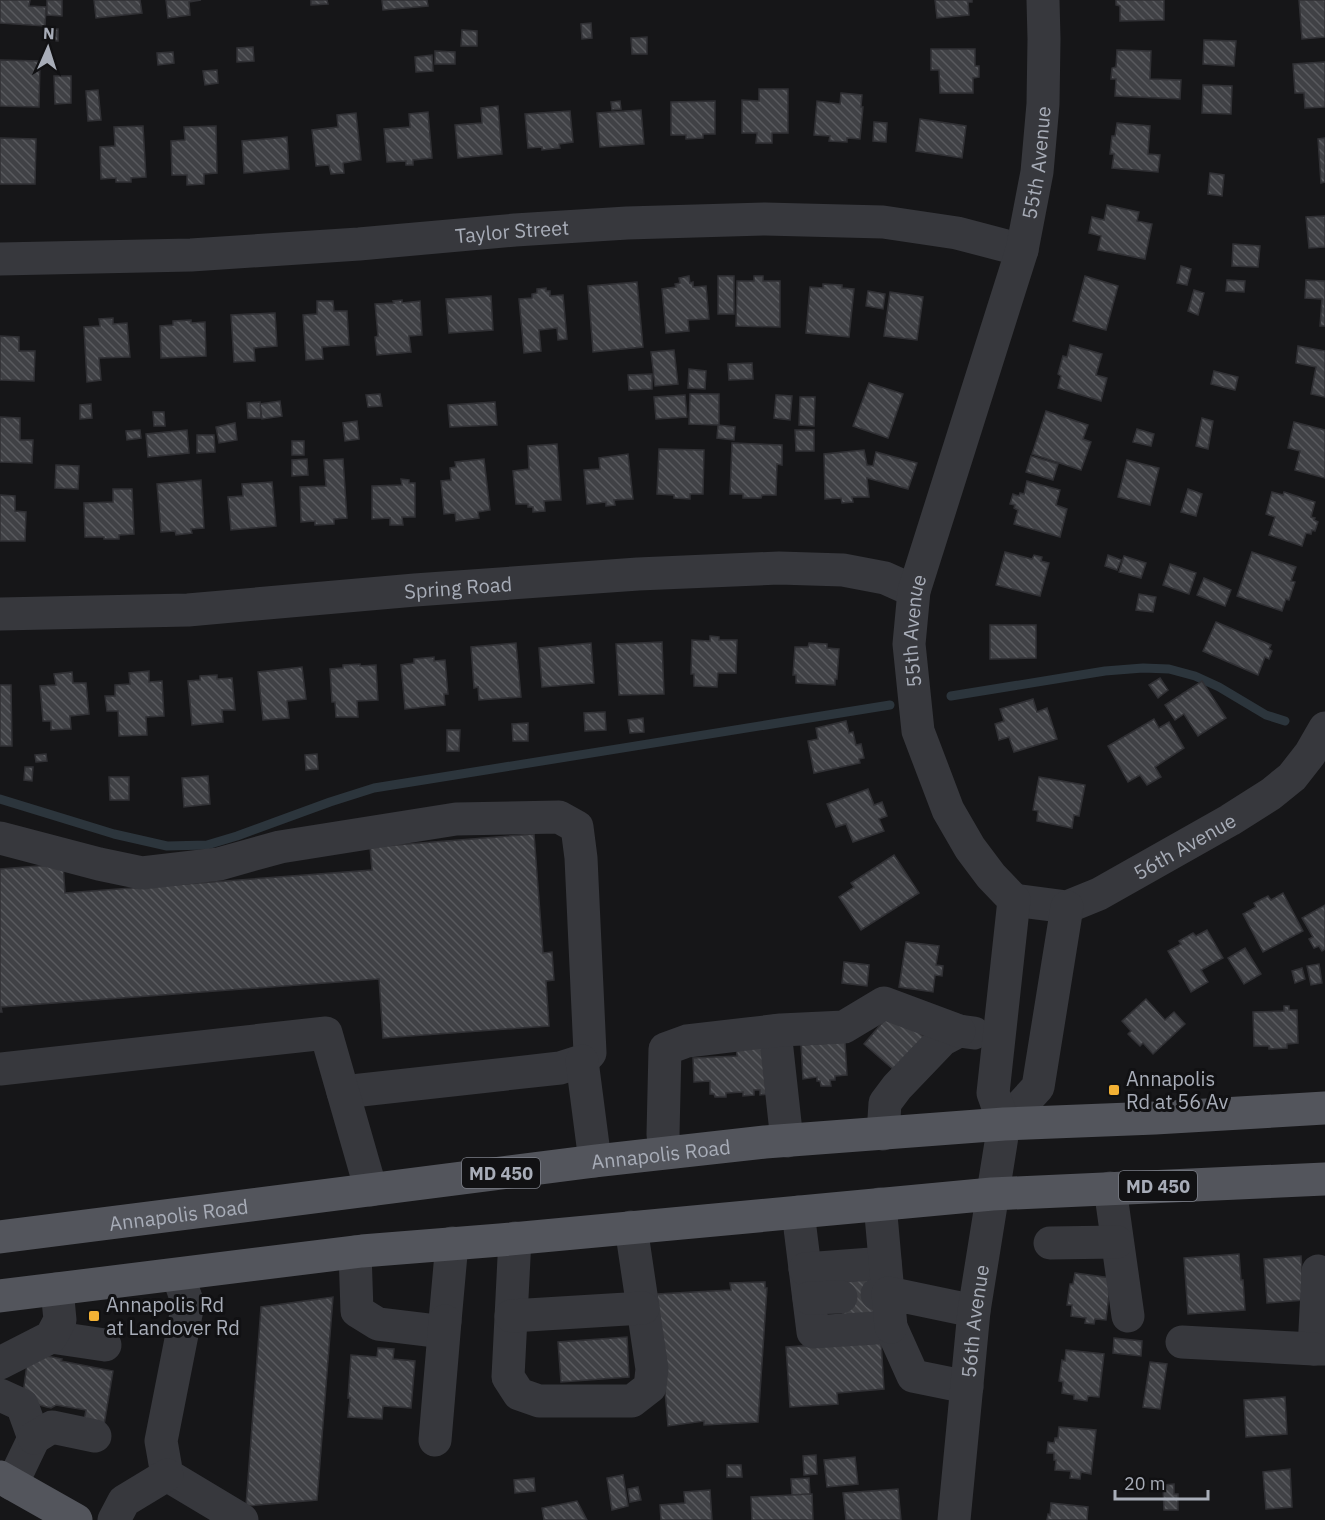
<svg xmlns="http://www.w3.org/2000/svg" width="1325" height="1520" font-family="'IBM Plex Sans',sans-serif">
  <defs>
    <pattern id="building-back-hatch" width="6" height="6" patternUnits="userSpaceOnUse" patternTransform="scale(1.5)"><rect width="6" height="6" fill="#404145"/><path d="M-1 5l2 2M0 0l6 6M5-1l2 2" fill="none" stroke="#595a5e"/></pattern>
  </defs>
  <rect width="100%" height="100%" fill="#161618"/>
  <g fill="none" stroke-linecap="round" stroke-linejoin="round">
    <g stroke="#2c353c" stroke-width="9">
      <path d="M951,696L1105,671L1143,668L1169,669L1195,676L1219,687L1266,715L1285,721"/>
      <path d="M0,799L114,834L167,846L207,845L237,836L330,802L374,788L890,705"/>
    </g>
  </g>
  <g fill="url(#building-back-hatch)" stroke="#303034" stroke-width="1.5">
    <path d="M0,0H30L29,6L46,7L45,26L0,23Z"/>
    <path d="M47,0H62V16L47,15Z"/>
    <path d="M94,0H140L142,13L96,18Z"/>
    <path d="M166,0H201L189,2L190,15L168,18Z"/>
    <path d="M311,0H327L328,4L311,5Z"/>
    <path d="M382,0H427L428,6L383,10Z"/>
    <path d="M935,0H972V2H968L969,15L937,18Z"/>
    <path d="M1116,0H1164V20L1120,21V6L1116,5Z"/>
    <path d="M1299,0H1325V37L1302,39Z"/>
    <path d="M591,23L592,38L582,39L581,24Z"/>
    <path d="M44,29H58V41L43,40Z"/>
    <path d="M462,30L477,31V46H461Z"/>
    <path d="M647,37V54H632L631,38Z"/>
    <path d="M1204,40L1236,41L1234,66L1203,64Z"/>
    <path d="M253,47L254,61L237,62V48Z"/>
    <path d="M931,49H975V66H979V77L973,78V93H940L939,70H931Z"/>
    <path d="M1117,50L1151,51L1150,79L1181,80L1180,99L1115,96L1116,79H1111L1112,68L1116,67Z"/>
    <path d="M435,51L455,52V64H435Z"/>
    <path d="M173,52L174,63L158,65L157,53Z"/>
    <path d="M432,55L433,71L416,72L415,57Z"/>
    <path d="M0,60L40,61L39,107L0,106Z"/>
    <path d="M1325,62V107L1305,108L1304,93H1295L1293,64Z"/>
    <path d="M217,70L218,83L205,85L203,71Z"/>
    <path d="M54,76H71V103L55,104Z"/>
    <path d="M1203,85L1232,86L1231,114L1202,113Z"/>
    <path d="M759,89H788V133H772V143H756L757,133H742V100L759,101Z"/>
    <path d="M98,90L101,120L88,121L86,91Z"/>
    <path d="M841,93L862,95L861,107H863L860,139L847,138V142L829,141L830,136L814,135L817,101L840,104Z"/>
    <path d="M620,101L621,109L612,110L611,102Z"/>
    <path d="M715,101V134H703V138L686,139V135H671V102Z"/>
    <path d="M498,106L502,154L458,158L455,125L482,123L481,108Z"/>
    <path d="M641,110L644,144L600,147L597,113Z"/>
    <path d="M570,111L573,142L559,144L560,148L542,150V147L528,148L525,114Z"/>
    <path d="M428,112L432,158L413,160V165H406V161L387,162L384,129L410,127L409,114Z"/>
    <path d="M356,113L361,160L343,163L344,173L331,174L329,165L316,166L312,130L338,127L337,115Z"/>
    <path d="M920,119L966,126L962,158L916,151Z"/>
    <path d="M874,122L887,123L886,142L873,141Z"/>
    <path d="M1117,123L1150,126L1148,154L1160,155L1158,172L1112,168L1114,154H1110L1112,136H1115Z"/>
    <path d="M143,126L146,177L131,178V182H116V178L101,179L100,147L115,146L114,127Z"/>
    <path d="M216,126L217,173L204,174V184L187,185V175H172L171,141L185,140L184,127Z"/>
    <path d="M287,137L289,169L244,173L242,141Z"/>
    <path d="M0,138L36,139L35,184H0Z"/>
    <path d="M1325,138V182L1321,183L1318,139Z"/>
    <path d="M1210,173L1224,175L1222,196L1208,194Z"/>
    <path d="M1107,205L1139,212L1137,221L1152,224L1145,259L1098,250L1101,236L1089,233L1092,217L1104,220Z"/>
    <path d="M1325,216V247L1309,248L1306,217Z"/>
    <path d="M1233,244L1260,246L1258,267L1232,266Z"/>
    <path d="M1181,266L1191,269L1187,285L1177,283Z"/>
    <path d="M689,276L690,283L693,282V287L706,286L709,319L688,320L689,331L666,333L662,289L676,287L675,284L680,283L679,278Z"/>
    <rect x="718" y="276" width="16" height="38"/>
    <path d="M754,276H763V281H780V327L736,326L737,281H754Z"/>
    <path d="M1085,276L1118,286L1106,330L1073,321Z"/>
    <path d="M1227,280L1245,281L1244,292L1226,291Z"/>
    <path d="M1306,280L1325,281V326H1320L1322,299L1305,298Z"/>
    <path d="M637,282L643,347L593,352L588,286Z"/>
    <path d="M823,284L842,285V288L854,289L849,337L806,333L810,287L823,288Z"/>
    <path d="M546,288V291H550V296L563,295L567,339L558,340L557,328L539,330L541,351L524,353L519,299L532,298V294L537,293V289Z"/>
    <path d="M1194,290L1204,293L1198,315L1188,311Z"/>
    <path d="M868,291L885,294L883,309L866,306Z"/>
    <path d="M890,292L923,297L917,340L884,336Z"/>
    <path d="M491,296L493,330L449,333L446,299Z"/>
    <path d="M402,300V303L420,301L422,335L409,336L411,352L377,355L375,337L378,336L375,304L394,303L393,301Z"/>
    <path d="M317,301H333L334,311H347L349,345L322,347L323,359L306,360L303,315L317,314Z"/>
    <path d="M275,313L277,346L254,348L255,361L234,362L231,315Z"/>
    <path d="M113,318V324L127,323L130,357L99,358L101,380L87,382L84,327L100,326L99,319Z"/>
    <path d="M191,320V323L205,322L206,356L161,358L160,326L173,325V321Z"/>
    <path d="M0,336L19,337V351H35L34,381L0,380Z"/>
    <path d="M1070,345L1102,354L1096,375L1107,378L1101,401L1058,388L1061,376L1058,374L1063,356L1067,357Z"/>
    <path d="M1298,346L1325,351V397L1311,394L1316,367L1296,363Z"/>
    <path d="M674,350L678,384L655,386L651,352Z"/>
    <path d="M752,363L753,379L729,380L728,364Z"/>
    <path d="M689,369L706,371L705,389L688,388Z"/>
    <path d="M1214,371L1238,377L1235,390L1211,384Z"/>
    <path d="M652,374V389L629,390L628,375Z"/>
    <path d="M869,383L903,394L888,438L853,426Z"/>
    <path d="M380,394L382,406L368,407L366,395Z"/>
    <path d="M690,394H719V425L689,424Z"/>
    <path d="M685,395L687,417L656,419L654,397Z"/>
    <path d="M776,395L792,396L790,420L774,418Z"/>
    <path d="M800,397H815L814,426L799,425Z"/>
    <path d="M280,401L282,416L262,419L260,404Z"/>
    <path d="M260,402L261,418H248L247,403Z"/>
    <path d="M495,402L497,425L450,427L448,405Z"/>
    <path d="M91,404L92,418L80,419V405Z"/>
    <path d="M1046,411L1088,425L1083,439L1091,442L1081,470L1032,454Z"/>
    <path d="M153,412H164L165,426H154Z"/>
    <path d="M0,417L20,418V440H33L32,463L0,462Z"/>
    <path d="M1202,418L1213,421L1208,449L1196,446Z"/>
    <path d="M357,421L359,439L345,441L343,423Z"/>
    <path d="M1294,422L1325,430V478L1295,470L1300,451L1288,448Z"/>
    <path d="M235,423L237,440L219,443L216,427Z"/>
    <path d="M718,425L735,427L734,440L717,438Z"/>
    <path d="M1137,429L1154,434L1151,446L1133,442Z"/>
    <path d="M140,430L141,438L127,440L126,431Z"/>
    <path d="M187,430L189,453L148,457L146,434Z"/>
    <path d="M795,430H814V451H796Z"/>
    <path d="M197,435H214L215,452L197,453Z"/>
    <rect x="292" y="441" width="12" height="14"/>
    <path d="M732,443L782,445V465L777,464L776,495H762L761,498H743V494H730Z"/>
    <path d="M557,444L561,500L544,501L545,511L533,512V507H528V504H516L513,471L529,469L528,446Z"/>
    <path d="M659,449L704,450L703,494H690V499L674,498V495L657,494Z"/>
    <path d="M864,450L867,465L873,466L876,452L917,463L908,489L867,478L869,497H852L853,502L842,503L841,498L825,499L824,454Z"/>
    <path d="M628,454L633,499L614,500L615,505L606,506V502L587,504L584,470L600,469L599,458Z"/>
    <path d="M1031,456L1058,464L1053,480L1026,472Z"/>
    <path d="M307,459L308,475L292,476V460Z"/>
    <path d="M343,459L347,518L334,519V524L315,525V521L301,522L300,487L326,486L324,460Z"/>
    <path d="M484,459L490,510L478,512L479,518L456,521L455,513L444,514L441,481L451,480L450,468L456,467L455,462Z"/>
    <path d="M1127,460L1159,468L1150,505L1118,497Z"/>
    <path d="M56,465L79,466L78,489L55,488Z"/>
    <path d="M401,479L409,480V483H415V517H402L403,525H390V518L372,519V486L402,485Z"/>
    <path d="M201,480L204,528L191,529L192,533L176,535L175,531L161,532L157,484Z"/>
    <path d="M1027,481L1060,490L1056,505L1067,509L1060,537L1014,524L1018,510L1014,508L1015,505L1010,504L1013,494L1019,496L1020,493L1024,494Z"/>
    <path d="M272,482L276,526L231,530L228,497L243,496L242,484Z"/>
    <path d="M113,489H132L134,534L119,535V539H104V537H85L84,503L113,502Z"/>
    <path d="M1188,489L1202,494L1196,516L1181,512Z"/>
    <path d="M1272,492L1283,495L1284,492L1315,502L1311,517L1315,518L1314,520L1318,522L1315,531L1312,530L1311,534L1306,533L1302,546L1269,535L1275,517L1266,514Z"/>
    <path d="M0,495L15,496V511L26,512L25,541H0Z"/>
    <path d="M1005,552L1032,559L1034,555L1042,557L1041,561L1049,563L1040,596L996,585Z"/>
    <path d="M1252,552L1296,567L1291,581L1295,582L1289,600L1286,599L1282,611L1237,596Z"/>
    <path d="M1108,555L1121,560L1117,570L1105,566Z"/>
    <path d="M1124,556L1146,563L1141,578L1119,572Z"/>
    <path d="M1170,564L1196,573L1189,594L1163,585Z"/>
    <path d="M1204,578L1231,590L1225,606L1197,595Z"/>
    <path d="M1139,594L1156,597L1153,612L1136,610Z"/>
    <path d="M1216,622L1271,645L1269,649L1272,651L1269,659L1265,657L1258,675L1203,651Z"/>
    <path d="M990,625H1036V658L990,659Z"/>
    <path d="M710,636L719,637V640H737L736,673H718L717,687L694,686V674H691L692,640L710,641Z"/>
    <path d="M662,642L664,694L619,695L616,644Z"/>
    <path d="M516,643L521,697L479,700L478,687L474,688L471,647Z"/>
    <path d="M591,643L594,683L542,687L539,648Z"/>
    <path d="M809,643L827,644V648L839,649L837,679H835V685L796,683V675H793L795,647H808Z"/>
    <path d="M434,657V661L445,660L448,694H444L445,705L405,709L401,665L414,663V659Z"/>
    <path d="M360,664V666L376,665L378,700L357,701L358,717H336L335,702H332L330,669L343,668V665Z"/>
    <path d="M302,667L306,699L287,701L289,718L263,720L258,672Z"/>
    <path d="M149,671V682L162,681L164,716L146,717L147,735L119,736L118,711H107L105,696H115V685L130,684L129,673Z"/>
    <path d="M72,672L73,683H86L89,714L70,716L71,729L51,730V721H43L40,686L56,685L54,674Z"/>
    <path d="M217,675V679L232,678L235,710H222L223,722L192,725L188,681L200,680V676Z"/>
    <path d="M1160,678L1168,690L1158,698L1149,685Z"/>
    <path d="M1202,681L1226,718L1198,736L1184,714L1175,720L1165,705Z"/>
    <path d="M0,685H11L12,746H0Z"/>
    <path d="M1033,699L1037,712L1047,708L1057,739L1014,752L1009,737L999,740L995,724L1004,721L1000,709Z"/>
    <path d="M605,712L606,730L585,731L584,713Z"/>
    <path d="M643,718L644,732L630,733L628,720Z"/>
    <path d="M1154,719L1159,728L1169,722L1184,748L1155,767L1161,777L1147,785L1140,775L1128,782L1108,746Z"/>
    <path d="M846,721L849,733L853,732L856,745L861,744L864,758L859,759L860,763L814,773L808,741L818,739L816,728Z"/>
    <path d="M528,723V741H513L512,724Z"/>
    <path d="M447,730H460L459,751H447Z"/>
    <path d="M46,754L47,761L36,762L35,755Z"/>
    <path d="M317,754L318,769L306,770L305,755Z"/>
    <path d="M25,767H33L32,781L24,780Z"/>
    <path d="M208,776L210,804L184,807L182,778Z"/>
    <path d="M109,777H129V800H110Z"/>
    <path d="M1039,777L1085,785L1079,816L1074,815L1072,828L1037,821L1038,811L1033,810Z"/>
    <path d="M868,789L874,805L882,802L887,816L879,819L884,831L853,842L846,824L836,827L827,804Z"/>
    <path d="M534,834L543,953L552,952L554,980L546,981L549,1026L383,1038L379,979L1,1007L2,1012H0V869L63,864L65,893L372,870L370,847Z"/>
    <path d="M894,855L919,893L861,930L839,897L854,887L851,883Z"/>
    <path d="M1283,893L1303,931L1263,952L1243,914L1256,907L1254,903L1268,896L1271,900Z"/>
    <path d="M1325,905V949L1322,951L1319,946L1314,948L1309,939L1313,937L1302,918Z"/>
    <path d="M1207,930L1223,958L1201,970L1208,982L1191,992L1168,951L1181,944L1179,941L1193,933L1196,936Z"/>
    <path d="M906,942L939,946L936,965L943,966L942,976L935,975L933,992L899,987Z"/>
    <path d="M1245,948L1261,974L1244,984L1228,958Z"/>
    <path d="M844,962L869,965L867,986L842,983Z"/>
    <path d="M1319,964L1322,983L1311,985L1307,966Z"/>
    <path d="M1302,968L1305,979L1295,983L1292,971Z"/>
    <path d="M1146,999L1165,1020L1174,1012L1185,1024L1153,1054L1143,1043L1140,1046L1128,1034L1131,1031L1122,1021Z"/>
    <path d="M1284,1006H1289V1010H1297L1298,1043L1287,1044V1048L1269,1049V1046H1254L1253,1012L1284,1011Z"/>
    <path d="M893,1010L931,1043L902,1077L864,1044Z"/>
    <path d="M845,1042L847,1075L835,1076V1080H830L831,1086H821L820,1081H817V1077L803,1079L801,1045Z"/>
    <path d="M736,1044H770L769,1094L760,1095V1090H754V1095L743,1096V1092L726,1093V1097H715L714,1094H710V1081L694,1082L693,1058L737,1056Z"/>
    <path d="M1239,1254L1241,1280H1243L1245,1310L1188,1314L1184,1258Z"/>
    <path d="M1301,1256L1304,1300L1267,1303L1264,1259Z"/>
    <path d="M876,1271L879,1317L843,1319L840,1273Z"/>
    <path d="M1075,1273L1111,1278L1106,1320L1095,1319L1094,1324L1085,1323L1086,1318L1071,1316L1072,1305H1067L1070,1284H1073Z"/>
    <path d="M765,1282V1288H767L758,1422L704,1425V1421L668,1426L657,1294L731,1290L730,1283Z"/>
    <path d="M333,1297L317,1500L246,1506L261,1307Z"/>
    <path d="M627,1337L629,1377L561,1382L558,1342Z"/>
    <path d="M1114,1338L1142,1341L1141,1356L1113,1353Z"/>
    <path d="M881,1341L884,1389L837,1393L838,1404L790,1407L786,1347Z"/>
    <path d="M378,1348L394,1349L393,1359L415,1361L411,1408L383,1406L382,1419L348,1417L350,1398H348L351,1355L377,1357Z"/>
    <path d="M1066,1350L1104,1354L1099,1397L1088,1396L1087,1401L1074,1399V1395L1062,1393L1063,1382L1059,1381L1062,1360L1065,1361Z"/>
    <path d="M47,1356L62,1359L61,1361L113,1371L103,1431L83,1427L86,1410L56,1405L51,1408L39,1405L23,1394L27,1364Z"/>
    <path d="M1150,1362L1167,1364L1160,1409L1143,1407Z"/>
    <path d="M1285,1397L1287,1434L1246,1437L1244,1400Z"/>
    <path d="M1059,1427L1096,1430L1091,1474L1081,1472L1080,1479L1070,1478L1071,1471L1055,1470L1056,1460H1054V1453H1047L1048,1442L1054,1443L1055,1438H1058Z"/>
    <path d="M816,1455L817,1474L804,1475L803,1456Z"/>
    <path d="M855,1457L858,1484L827,1487L824,1460Z"/>
    <path d="M727,1465H741L742,1477H727Z"/>
    <path d="M1290,1469L1292,1507L1266,1509L1263,1472Z"/>
    <path d="M623,1475L628,1506L612,1510L607,1478Z"/>
    <path d="M534,1478L535,1491L515,1493L514,1480Z"/>
    <path d="M809,1478L810,1494L792,1495L791,1479Z"/>
    <path d="M1174,1484V1494H1178V1510H1164L1163,1485Z"/>
    <path d="M638,1487L641,1500L630,1502L628,1489Z"/>
    <path d="M898,1489L901,1520H846L843,1493Z"/>
    <path d="M710,1490L712,1520H661L660,1505L685,1503L684,1492Z"/>
    <path d="M812,1494L813,1520H752L751,1497Z"/>
    <path d="M577,1501L587,1520H544L542,1508Z"/>
    <path d="M1051,1503L1088,1507L1087,1520H1047L1048,1514L1050,1515Z"/>
  </g>
  <g fill="none" stroke-linecap="round" stroke-linejoin="round">
    <g stroke="#37383d" stroke-width="33">
      <path id="s1" d="M0,259L191,255L359,244L515,230L627,223L765,219L883,222L957,233L1022,250"/>
      <path id="s2" d="M0,614L188,610L415,590L638,574L779,568L843,570L885,578L914,591"/>
      <path d="M0,838L99,864L142,873L219,864L280,847L456,819L559,817L577,827L581,858L590,1053L582,1061L560,1068L343,1092"/>
      <path id="s3" d="M1014,900L1067,907L1099,894L1230,820L1271,794L1292,777L1310,754L1325,728"/>
      <path d="M775,1031L787,1141"/>
      <path d="M582,1061L595,1161"/>
      <path d="M0,1069L326,1033L371,1190"/>
      <path d="M1004,1124L1038,1087L1067,907"/>
      <path d="M883,1134L885,1103L897,1087L942,1040L959,1031L974,1033"/>
      <path d="M665,1152L663,1134L665,1049L687,1041L781,1030L844,1027L884,1003L959,1031"/>
      <path d="M1110,1188L1128,1316"/>
      <path d="M798,1212L813,1332L891,1327L913,1376L967,1387"/>
      <path d="M515,1238L508,1377L519,1394L539,1401H632L650,1387L652,1369L631,1227"/>
      <path d="M1050,1243L1117,1242"/>
      <path d="M355,1252L357,1311L378,1324L436,1331L445,1321L452,1243"/>
      <path d="M805,1269L885,1263"/>
      <path d="M1318,1271L1314,1349H1325"/>
      <path d="M178,1275L188,1304L161,1441L167,1475L242,1520"/>
      <path d="M877,1294L888,1293L880,1204"/>
      <path d="M809,1298L841,1297"/>
      <path d="M511,1316L643,1308"/>
      <path d="M891,1327L888,1293L974,1311"/>
      <path d="M51,1337L105,1345"/>
      <path d="M1182,1342L1314,1349"/>
      <path d="M0,1363L51,1337L60,1320L57,1289"/>
      <path d="M0,1395L22,1405L34,1438L12,1484"/>
      <path d="M34,1438L52,1427L95,1436"/>
      <path d="M435,1440L445,1321"/>
      <path d="M114,1520L124,1501L167,1475"/>
      <path id="s4" d="M954,1520L974,1311L1004,1124L993,1093L1014,900L991,876L970,848L948,810L918,731L909,644L914,591L1022,250L1037,172L1043,104L1044,39L1043,0"/>
    </g>
    <g stroke="#53555c" stroke-width="33">
      <path id="s5" d="M0,1237L595,1161L765,1142L1004,1124L1155,1118L1325,1108"/>
      <path d="M0,1296L362,1251L500,1240L992,1194L1325,1179"/>
      <path d="M0,1477L76,1520"/>
    </g>
  </g>
  <g fill="#f2b134" stroke="#111113" stroke-width="2">
    <rect x="1108" y="1084" width="12" height="12" rx="3"/>
    <rect x="88" y="1310" width="12" height="12" rx="3"/>
  </g>
  <g text-anchor="middle" dominant-baseline="central" stroke-width="6" stroke-linejoin="round" paint-order="stroke">
    <g fill="#111113" stroke="#7b7e86" stroke-width="1.5">
      <rect x="462" y="1158" width="78" height="30" rx="4.5"/>
      <rect x="1119" y="1171" width="78" height="30" rx="4.5"/>
    </g>
    <g font-size="18" font-weight="bold" fill="#a8adb8">
      <text x="501" y="1173">MD 450</text>
      <text x="1158" y="1186">MD 450</text>
    </g>
    <g font-size="20" fill="#a8adb8" stroke="#111113">
      <text stroke="none"><textPath href="#s4" startOffset="1410">55th Avenue</textPath></text>
      <text stroke="none"><textPath href="#s1" startOffset="513">Taylor Street</textPath></text>
      <text stroke="none"><textPath href="#s2" startOffset="459">Spring Road</textPath></text>
      <text stroke="none"><textPath href="#s4" startOffset="924">55th Avenue</textPath></text>
      <text stroke="none"><textPath href="#s3" startOffset="186">56th Avenue</textPath></text>
      <text stroke="none"><textPath href="#s5" startOffset="666">Annapolis Road</textPath></text>
      <text stroke="none"><textPath href="#s5" startOffset="180">Annapolis Road</textPath></text>
      <text stroke="none"><textPath href="#s4" startOffset="200">56th Avenue</textPath></text>
    </g>
    <g font-size="20" fill="#a8adb8" stroke="#111113" text-anchor="start">
      <text x="1126" y="1078">Annapolis<tspan x="1126" dy="23">Rd at 56 Av</tspan></text>
      <text x="106" y="1304">Annapolis Rd<tspan x="106" dy="23">at Landover Rd</tspan></text>
    </g>
  </g>
  <g transform="translate(48 48) rotate(3)" stroke="#111113" stroke-width="4.5" paint-order="stroke">
  <path d="M0-4.5L10 22L0 15L-10 22Z" fill="#a8adb8"/>
  <text y="-9" font-size="16" font-weight="bold" text-anchor="middle" fill="#a8adb8">N</text>
  </g>
  <path d="M1115 1490v9h93v-9" fill="none" stroke="#a8adb8" stroke-width="3"/>
  <text x="1124" y="1490" font-size="18" fill="#a8adb8" stroke="#111113" stroke-width="4.5" paint-order="stroke">20 m</text>
</svg>
